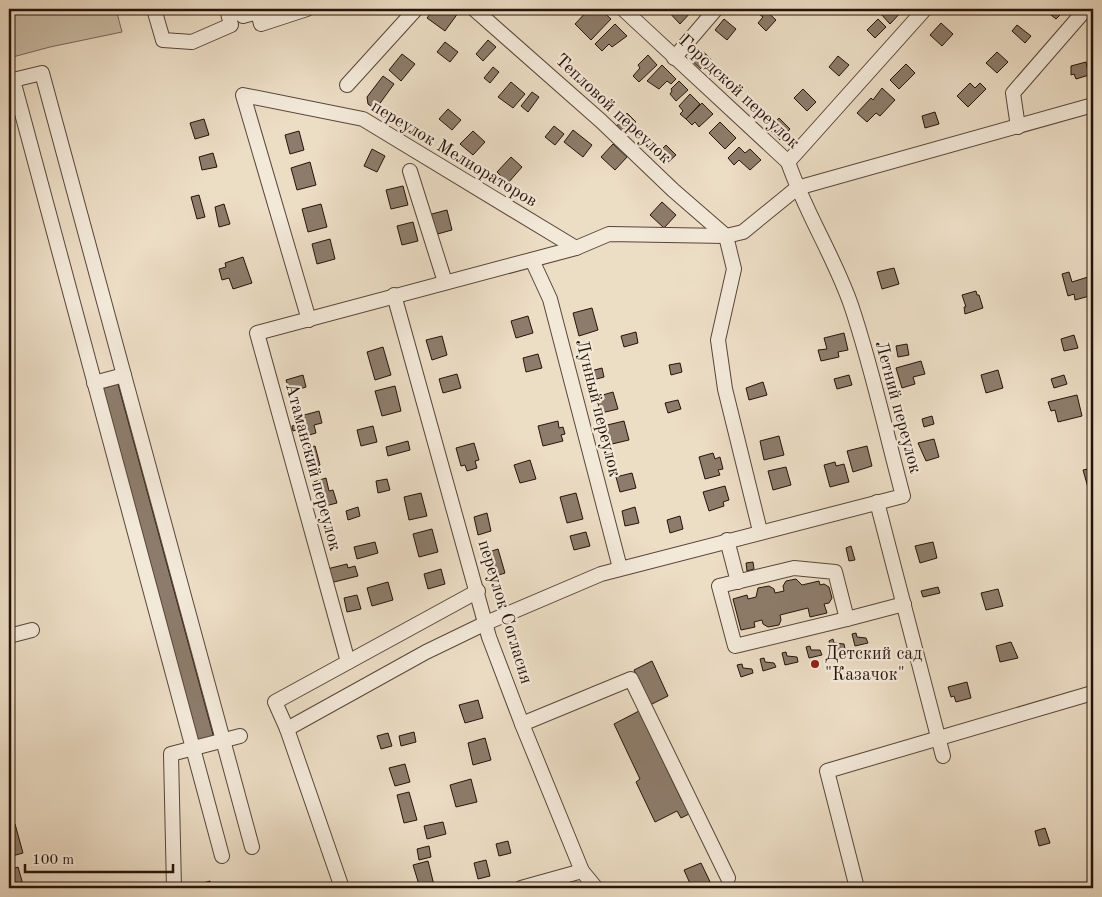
<svg xmlns="http://www.w3.org/2000/svg" width="1102" height="897" font-family="'Old Standard TT',serif">
  <rect width="100%" height="100%" fill="#ecddc5"/>
  <filter id="stains"><feTurbulence type="fractalNoise" baseFrequency=".004" numOctaves="4"/><feColorMatrix values="0 0 0 0 .2 0 0 0 0 .09 0 0 0 0 .02 0 0 0 .5 -.17"/></filter>
  <radialGradient id="worn" r=".72"><stop offset=".6" stop-color="#630" stop-opacity="0"/><stop offset="1" stop-color="#630" stop-opacity=".3"/></radialGradient>
  <path fill="#cabba5" stroke="#786758" d="M9,9H116L122,32L50,47L9,58Z"/>
  <g fill="#8d7c6b" stroke="#26130a">
    <path d="M434,9H461L445,31L427,18Z"/>
    <path d="M589,9H600L611,19L591,40L575,24Z"/>
    <path d="M666,9H690L692,11L680,24Z"/>
    <path d="M759,9H764L776,20L766,31L758,23L763,17L756,12Z"/>
    <path d="M884,9H904L890,24L880,13Z"/>
    <path d="M1048,9H1060L1063,12L1056,19L1046,11Z"/>
    <path d="M724,19L736,29L727,40L715,30Z"/>
    <path d="M878,19L886,27L875,38L867,30Z"/>
    <path d="M941,23L953,34L942,46L930,35Z"/>
    <path d="M615,24L627,36L612,47L609,44L602,51L595,44Z"/>
    <path d="M1017,25L1031,36L1025,43L1012,31Z"/>
    <path d="M488,40L496,47L483,61L476,54Z"/>
    <path d="M445,42L458,52L450,62L437,52Z"/>
    <path d="M699,48L711,59L702,70L690,59Z"/>
    <path d="M997,52L1008,62L997,73L986,63Z"/>
    <path d="M402,54L415,64L401,81L389,70Z"/>
    <path d="M648,55L657,65L639,82L633,76L640,68L638,65Z"/>
    <path d="M838,56L849,65L839,76L829,67Z"/>
    <path d="M1086,62L1089,75L1076,79L1074,74L1071,75V66Z"/>
    <path d="M906,64L915,73L899,89L890,80Z"/>
    <path d="M662,65L676,79L671,84L667,81L659,89L647,81Z"/>
    <path d="M493,67L499,72L490,83L484,78Z"/>
    <path d="M383,76L394,84L378,106L375,104L372,107L368,104L367,97Z"/>
    <path d="M679,81L688,90L676,101L670,94L672,91L671,89Z"/>
    <path d="M511,82L525,94L513,108L498,97Z"/>
    <path d="M970,83L975,88L980,83L986,89L968,107L957,96Z"/>
    <path d="M882,88L895,100L880,116L876,113L867,122L857,113L871,98L873,100Z"/>
    <path d="M803,89L816,102L807,111L794,98Z"/>
    <path d="M532,92L539,97L528,112L521,106Z"/>
    <path d="M690,94L700,104L686,119L680,114L683,111L679,106Z"/>
    <path d="M702,103L713,114L699,127L695,122L692,125L686,119Z"/>
    <path d="M448,109L461,120L452,130L439,119Z"/>
    <path d="M935,112L939,124L925,128L922,116Z"/>
    <path d="M627,113L636,122L624,134L616,127Z"/>
    <path d="M779,118L790,129L780,140L769,129Z"/>
    <path d="M204,119L209,135L195,139L190,123Z"/>
    <path d="M720,122L736,138L725,149L709,133Z"/>
    <path d="M554,126L564,134L555,145L545,137Z"/>
    <path d="M573,130L592,145L583,157L564,142Z"/>
    <path d="M299,131L304,150L290,154L285,135Z"/>
    <path d="M473,131L485,142L473,155L460,144Z"/>
    <path d="M613,144L627,157L615,170L601,157Z"/>
    <path d="M666,145L676,155L666,164L657,154Z"/>
    <path d="M739,147L745,153L750,149L761,160L750,170L739,160L734,165L728,158Z"/>
    <path d="M372,149L385,156L377,172L364,166Z"/>
    <path d="M213,153L217,167L202,170L199,157Z"/>
    <path d="M511,157L522,167L508,183L497,172Z"/>
    <path d="M310,162L316,185L297,190L291,168Z"/>
    <path d="M403,186L408,205L391,209L386,190Z"/>
    <path d="M199,195L205,217L197,219L191,197Z"/>
    <path d="M662,202L676,215L664,228L650,215Z"/>
    <path d="M224,204L230,224L219,227L215,207Z"/>
    <path d="M321,204L327,227L308,232L302,209Z"/>
    <path d="M447,210L452,230L434,235L428,215Z"/>
    <path d="M413,222L418,241L402,245L397,226Z"/>
    <path d="M330,239L335,259L317,264L312,244Z"/>
    <path d="M243,257L252,283L233,289L229,278L222,280L219,269L226,267L225,263Z"/>
    <path d="M894,268L899,284L882,289L877,272Z"/>
    <path d="M1069,272L1072,282L1088,277L1093,295L1075,300L1074,294L1068,296L1062,274Z"/>
    <path d="M976,291L977,295H979L983,308L965,314L964,307H966L962,295Z"/>
    <path d="M592,308L598,330L579,336L573,313Z"/>
    <path d="M528,316L533,333L516,338L511,321Z"/>
    <path d="M636,332L638,343L624,347L621,336Z"/>
    <path d="M844,333L848,350L838,352L839,357L821,361L818,350L827,349L824,338Z"/>
    <path d="M1074,335L1078,348L1064,351L1061,339Z"/>
    <path d="M442,336L447,355L432,360L426,340Z"/>
    <path d="M907,344L909,355L898,357L896,346Z"/>
    <path d="M383,347L391,375L375,380L367,352Z"/>
    <path d="M538,354L542,368L526,372L523,358Z"/>
    <path d="M921,361L925,374L913,377L915,384L902,388L896,368Z"/>
    <path d="M680,363L682,372L671,375L669,365Z"/>
    <path d="M602,368L604,377L593,380L591,371Z"/>
    <path d="M998,370L1003,388L986,393L981,375Z"/>
    <path d="M457,374L461,388L443,393L439,379Z"/>
    <path d="M303,375L306,387L290,392L286,380Z"/>
    <path d="M849,375L852,385L837,389L834,379Z"/>
    <path d="M1064,375L1067,384L1054,388L1051,379Z"/>
    <path d="M763,382L767,395L749,400L746,388Z"/>
    <path d="M118,384L214,738L197,742L101,389Z"/>
    <path d="M395,386L401,411L382,416L375,391Z"/>
    <path d="M613,392L618,409L601,413L596,397Z"/>
    <path d="M1077,395L1082,416L1058,422L1055,410L1051,411L1048,402Z"/>
    <path d="M678,400L681,409L668,413L665,403Z"/>
    <path d="M319,411L322,423L314,425L316,433L299,438L296,430L293,431L292,426L295,425L293,418Z"/>
    <path d="M932,416L934,424L924,427L922,419Z"/>
    <path d="M558,421L559,428L563,427L565,434L561,435L563,441L543,446L538,426Z"/>
    <path d="M624,421L629,440L608,445L603,426Z"/>
    <path d="M373,426L377,442L361,446L357,430Z"/>
    <path d="M779,436L784,455L764,460L760,441Z"/>
    <path d="M934,439L939,457L926,461L918,443Z"/>
    <path d="M408,441L410,450L388,456L386,447Z"/>
    <path d="M474,443L479,460L475,461L477,468L467,471L465,465L461,466L456,448Z"/>
    <path d="M315,446L320,465L307,469L302,449Z"/>
    <path d="M867,446L872,466L853,472L847,451Z"/>
    <path d="M713,453L715,459L720,457L723,469L718,470L720,475L705,479L699,457Z"/>
    <path d="M530,460L536,479L520,483L514,465Z"/>
    <path d="M835,462L836,466L844,464L849,482L830,487L824,465Z"/>
    <path d="M786,467L791,485L773,490L768,471Z"/>
    <path d="M1093,468V490L1089,491L1083,470Z"/>
    <path d="M632,473L636,488L620,492L616,477Z"/>
    <path d="M326,478L329,491L333,490L337,503L321,507L319,502L317,503L313,482Z"/>
    <path d="M387,479L390,490L378,493L376,481Z"/>
    <path d="M725,486L729,500L723,502L724,506L709,511L703,492Z"/>
    <path d="M421,493L427,516L409,520L404,497Z"/>
    <path d="M576,493L583,519L567,523L560,497Z"/>
    <path d="M358,507L360,516L348,520L346,511Z"/>
    <path d="M635,507L639,523L625,526L622,511Z"/>
    <path d="M487,513L491,531L478,535L474,517Z"/>
    <path d="M680,516L683,529L670,533L667,520Z"/>
    <path d="M432,529L438,552L419,557L413,534Z"/>
    <path d="M586,532L590,546L574,550L570,536Z"/>
    <path d="M375,542L378,553L357,559L354,547Z"/>
    <path d="M933,542L937,558L920,563L915,546Z"/>
    <path d="M851,546L855,560L849,561L846,548Z"/>
    <path d="M498,549L505,573L493,577L491,570L488,571L483,554Z"/>
    <path d="M753,562L754,569L747,571L746,563Z"/>
    <path d="M347,564L348,568L355,566L358,576L330,583L327,569Z"/>
    <path d="M441,569L445,584L428,589L424,574Z"/>
    <path d="M796,579L802,585L819,581L820,585L824,584L829,587L832,598L829,603L824,604L827,613L810,617L808,608L780,615L781,620L779,625L768,627L763,624L762,620L754,622L755,627L741,630L733,599L747,595L748,599L756,597L758,588L769,586L774,589L775,593L784,591L783,586L786,581Z"/>
    <path d="M388,582L393,600L372,606L367,588Z"/>
    <path d="M938,587L940,593L923,597L921,591Z"/>
    <path d="M998,589L1003,606L986,610L981,593Z"/>
    <path d="M357,595L361,609L347,612L344,598Z"/>
    <path d="M856,633L857,637L866,638L868,643L855,646L852,634Z"/>
    <path d="M833,639L834,643L844,644L845,649L832,652L829,641Z"/>
    <path d="M1011,642L1018,658L1000,662L996,646Z"/>
    <path d="M810,646L811,650H820L822,655L809,658L806,647Z"/>
    <path d="M786,652L787,656L797,657L798,662L785,665L782,653Z"/>
    <path d="M764,658L765,662L774,663L776,667L763,671L760,659Z"/>
    <path d="M652,661L668,696L650,705L634,670Z"/>
    <path d="M742,664L743,668L752,669L753,673L741,677L737,665Z"/>
    <path d="M967,682L971,698L956,702L954,696L951,697L948,687Z"/>
    <path d="M478,700L483,718L465,723L459,705Z"/>
    <path d="M639,711L682,801L687,799L693,812L681,818L677,811L655,822L636,782L640,779L614,724Z"/>
    <path d="M414,732L416,742L401,746L399,736Z"/>
    <path d="M388,733L392,746L381,749L377,736Z"/>
    <path d="M485,738L491,760L473,765L468,743Z"/>
    <path d="M405,764L410,782L395,786L389,768Z"/>
    <path d="M471,779L477,802L456,807L450,785Z"/>
    <path d="M409,792L417,820L404,823L397,795Z"/>
    <path d="M443,822L446,834L427,839L424,826Z"/>
    <path d="M15,824L23,853L9,857V826Z"/>
    <path d="M1045,828L1050,843L1039,846L1035,831Z"/>
    <path d="M508,841L511,853L499,856L496,844Z"/>
    <path d="M429,846L431,857L419,860L417,849Z"/>
    <path d="M486,860L490,876L478,879L474,863Z"/>
    <path d="M428,861L434,885L420,888L413,865Z"/>
    <path d="M701,863L713,888H692L684,870Z"/>
    <path d="M18,867L24,888H9V870Z"/>
    <path d="M210,881L212,888H194L193,886Z"/>
  </g>
  <g fill="none" stroke-linecap="round" stroke-linejoin="round">
    <defs>
      <g id="minor">
        <path d="M154,9L163,40L192,42L231,25L227,9"/>
        <path d="M236,9L243,16L258,12L261,24L307,9"/>
        <path d="M474,9L601,121L673,190L726,236L734,269L718,340L725,389L760,531"/>
        <path d="M674,58L716,9"/>
        <path d="M347,85L416,9"/>
        <path d="M1018,127L1013,93L1086,9"/>
        <path d="M788,162L925,9"/>
        <path d="M410,171L445,282"/>
        <path d="M532,260L550,299L620,568"/>
        <path d="M394,295L489,637L522,724L582,871L521,888"/>
        <path d="M309,320L243,95L363,119L576,248"/>
        <path d="M94,383L124,375"/>
        <path d="M877,502L943,756"/>
        <path d="M727,540L738,582"/>
        <path d="M794,568L835,572L847,619L735,646L719,586Z"/>
        <path d="M847,619L904,604"/>
        <path d="M9,636L32,630"/>
        <path d="M348,662L257,333L576,248L609,234L726,236L743,232L797,188L1093,105"/>
        <path d="M522,724L631,679L728,878"/>
        <path d="M287,729L426,652L486,623L601,574L903,496C886,433 872,367 851,305C834,256 805,212 788,162L623,9"/>
        <path d="M222,856L13,80L42,73L252,847"/>
        <path d="M582,871L596,888"/>
        <path d="M174,888L171,754L240,736"/>
        <path d="M342,888L287,729L275,702L478,591"/>
        <path d="M857,888L827,771L1089,694"/>
      </g>
    </defs>
    <use href="#minor" stroke="#584639" stroke-width="16"/>
    <use href="#minor" stroke="#f3e9d9" stroke-width="14"/>
  </g>
  <circle fill="#8f2418" stroke="#f3e9d9" stroke-width="2" cx="815" cy="664" r="5"/>
  <g text-anchor="middle" dominant-baseline="central" stroke-width="4.5" stroke-linejoin="round" paint-order="stroke">
    <g font-size="18" fill="#26130a" stroke="#f3e9d9">
      <text transform="translate(739 92) rotate(43)">Городской переулок</text>
      <text transform="translate(613 109) rotate(43)">Тепловой переулок</text>
      <text transform="translate(454 154) rotate(31)">переулок Мелиораторов</text>
      <text transform="translate(898 407) rotate(75)">Летний переулок</text>
      <text transform="translate(598 408) rotate(76)">Лунный переулок</text>
      <text transform="translate(313 467) rotate(75)">Атаманский переулок</text>
      <text transform="translate(505 612) rotate(73)">переулок Согласия</text>
    </g>
    <g font-size="18" fill="#26130a" stroke="#f3e9d9" text-anchor="start">
      <text x="825" y="654">Детский сад<tspan x="825" dy="21">"Казачок"</tspan></text>
    </g>
  </g>
  <rect width="1102" height="897" fill="none" stroke="#ecddc5" stroke-width="30"/>
  <rect x="10" y="10" width="1082" height="877" fill="none" stroke="#26130a" stroke-width="2.5"/>
  <rect x="15" y="15" width="1072" height="867" fill="none" stroke="#26130a"/>
  <path d="M25 864v8h148v-8" fill="none" stroke="#26130a" stroke-width="2.5"/>
  <text x="32" y="864" font-size="15" fill="#26130a" stroke="#f3e9d9" stroke-width="4" paint-order="stroke">100 m</text>
  <rect width="100%" height="100%" filter="url(#stains)"/>
  <rect width="100%" height="100%" fill="url(#worn)"/>
</svg>
